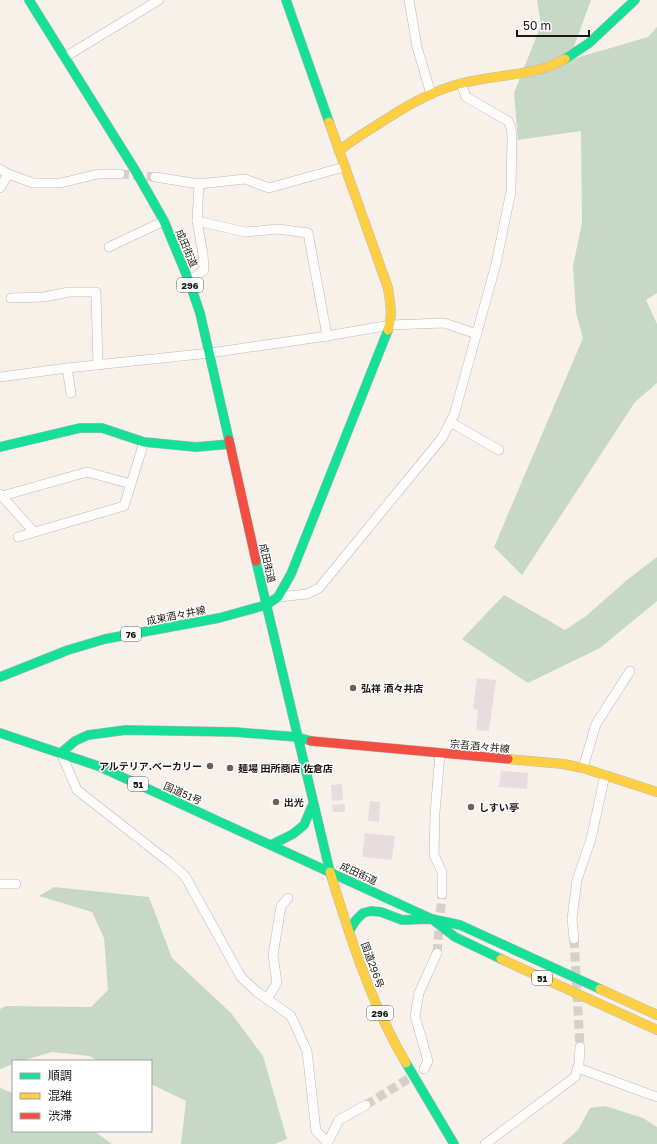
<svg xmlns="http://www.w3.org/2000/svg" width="657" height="1144" font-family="'Golos Text','Noto Sans JP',sans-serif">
  <rect width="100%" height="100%" fill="#f8f1e9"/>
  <g fill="#c7d9c6">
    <path d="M537,0H591L569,60L648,37L657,27V293L646,300L657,324V383L635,402L522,575L494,547L583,338L576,313L573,266L582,223L581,131L518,140L514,93L541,25Z"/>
    <path d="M657,557V601L600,648L528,683L462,639L504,595L565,630L586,616L627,580Z"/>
    <path d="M54,887L149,897L172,958L231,1013L263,1056L287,1139L275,1144H181L186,1101L151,1084V1061H99L89,1056L52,1052L21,1061H13V1064L0,1069V1009L6,1006L91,1007L108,990L104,938L92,912L39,896Z"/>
    <path d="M0,1088L13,1093V1131H94L112,1144H0Z"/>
    <path d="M605,1106L643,1118L657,1127V1144H562L578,1130L590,1108Z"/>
  </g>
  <g fill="#e8ddde">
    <path d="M477,678L496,680L489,731L476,730L478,710L473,709Z"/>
    <path d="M501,771L528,773L527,789L499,787Z"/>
    <path d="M342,784L343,800L332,801L331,785Z"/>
    <path d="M370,801L380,802L379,822L368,821Z"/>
    <path d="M345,804V812H333L332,805Z"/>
    <path d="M365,833L395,836L392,860L362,857Z"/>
  </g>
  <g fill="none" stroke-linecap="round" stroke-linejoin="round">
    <g stroke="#d7d0c9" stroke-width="9" stroke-dasharray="9 4.5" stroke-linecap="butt">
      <path d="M120,174L155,177"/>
      <path d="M574,939L580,1047"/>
      <path d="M437,953L442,894"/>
      <path d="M366,1105L416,1074"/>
    </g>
    <defs>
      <g id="street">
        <path d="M409,0L417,47L431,94"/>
        <path d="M65,57L159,0"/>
        <path d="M0,169L8,174L33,183H61L98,174H120"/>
        <path d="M155,177L199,184L245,179L269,188L344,167"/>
        <path d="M0,188L8,174"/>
        <path d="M197,221L245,232L278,229L308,233L327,336"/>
        <path d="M109,247L164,221"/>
        <path d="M189,281L204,270L203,254L197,221L199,184"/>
        <path d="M11,298L44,297L69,292H96L98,365"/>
        <path d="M67,368L71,393"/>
        <path d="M0,377L67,368L210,353L327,336L390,325L444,323L477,334"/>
        <path d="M450,422L499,450"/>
        <path d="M0,494L34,532"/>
        <path d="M2,496L87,472L131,484"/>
        <path d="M18,537L124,506L144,442"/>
        <path d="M278,597L307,594L319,588L442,438L454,415L496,264L511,191L512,136L511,128L508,121L466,97L461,83"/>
        <path d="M61,753L77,790L169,862L185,876L241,977L257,992L291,1016L307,1051L316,1131L327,1142"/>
        <path d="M440,753L435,813L434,855L442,872V894"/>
        <path d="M583,768L596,724L630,671"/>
        <path d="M0,884H16"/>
        <path d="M574,939L572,919L577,880L591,839L605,775"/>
        <path d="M267,999L277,983L273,955L281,906L288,898"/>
        <path d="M578,1068L657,1097"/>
        <path d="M424,1069L428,1061L415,1016L419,993L437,953"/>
        <path d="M327,1144L339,1120L366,1105"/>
        <path d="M485,1144L575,1077L579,1064L580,1047"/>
      </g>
      <g id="fast">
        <path d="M29,0L135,170L164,221L189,281L200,313L229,440"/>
        <path d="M286,0L329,122"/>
        <path d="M565,59L589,43L635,0"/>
        <path d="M0,447L80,428H102L144,442L196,447L230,444"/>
        <path d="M256,561L330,872"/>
        <path d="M266,605L278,597L291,574L388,330"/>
        <path d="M0,677L68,650L105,639L219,618L266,605"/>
        <path d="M0,733L98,766L432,919L455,937L501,959"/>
        <path d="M61,753L75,741L88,735L126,730L235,732L297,737L311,741"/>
        <path d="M271,845L293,834L304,825L313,804"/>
        <path d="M349,931L356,920L363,913L371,911L381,912L402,920L432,919L460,925L600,989"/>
        <path d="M406,1063L454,1144"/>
      </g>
      <g id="slow">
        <path d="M329,122L388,288C390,302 393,317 388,330"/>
        <path d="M339,151C351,141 364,133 377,125C403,108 429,92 459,84C485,77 511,76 537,70L548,67L565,59"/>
        <path d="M508,759L563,764L583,768L657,792"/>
        <path d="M330,872C350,937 371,1004 406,1063"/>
        <path d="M501,959L657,1030"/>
        <path d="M600,989L657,1015"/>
      </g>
      <g id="jam">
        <path d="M229,440L256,561"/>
        <path d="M311,741L508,759"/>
      </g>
    </defs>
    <use href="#street" stroke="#beb8b3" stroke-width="10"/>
    <use href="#fast" stroke="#beb8b3" stroke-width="10"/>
    <use href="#slow" stroke="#beb8b3" stroke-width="10"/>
    <use href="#jam" stroke="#beb8b3" stroke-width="10"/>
    <use href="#street" stroke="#fefdfc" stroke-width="9"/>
    <use href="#fast" stroke="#16e098" stroke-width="9"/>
    <use href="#slow" stroke="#ffcf43" stroke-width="9"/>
    <use href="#jam" stroke="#f24e42" stroke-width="9"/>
  </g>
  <g fill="#69635d" stroke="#fff" stroke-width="1.5">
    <circle cx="353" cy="688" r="4"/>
    <circle cx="210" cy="766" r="4"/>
    <circle cx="230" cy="768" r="4"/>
    <circle cx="276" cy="802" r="4"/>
    <circle cx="471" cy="807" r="4"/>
  </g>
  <g text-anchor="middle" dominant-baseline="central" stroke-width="3" stroke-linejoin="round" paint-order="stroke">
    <g fill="#fff" stroke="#605d59" stroke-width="1">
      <rect x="177" y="278" width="26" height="14" rx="3"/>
      <rect x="121" y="627" width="20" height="14" rx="3"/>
      <rect x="128" y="777" width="20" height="14" rx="3"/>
      <rect x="532" y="971" width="20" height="14" rx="3"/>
      <rect x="367" y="1006" width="26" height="14" rx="3"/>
    </g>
    <g font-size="9" font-weight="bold" fill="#1c1712">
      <text x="190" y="285">296</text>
      <text x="131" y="634">76</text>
      <text x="138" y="784">51</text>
      <text x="542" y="978">51</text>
      <text x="380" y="1013">296</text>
    </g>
    <g font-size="10" fill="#1c1712" stroke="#fff">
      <text transform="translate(187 248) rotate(67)">成田街道</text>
      <text transform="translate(268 563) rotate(77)">成田街道</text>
      <text transform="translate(176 615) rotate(-11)">成東酒々井線</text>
      <text transform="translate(480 746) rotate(5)">宗吾酒々井線</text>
      <text transform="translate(183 793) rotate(24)">国道51号</text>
      <text transform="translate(359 873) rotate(25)">成田街道</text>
      <text transform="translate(373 965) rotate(70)">国道296号</text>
    </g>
    <g font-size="10" font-weight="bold" fill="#1c1712" stroke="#fff" text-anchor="start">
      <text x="361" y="688">弘祥 酒々井店</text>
      <text x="202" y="766" text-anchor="end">アルテリア.ベーカリー</text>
      <text x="238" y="768">麺場 田所商店 佐倉店</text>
      <text x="284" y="802">出光</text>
      <text x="479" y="807">しすい亭</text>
    </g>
  </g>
  <rect x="12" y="1060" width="140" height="72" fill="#ffffff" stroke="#a4a2a0"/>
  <rect x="20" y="1073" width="20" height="6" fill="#16e098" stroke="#a4a2a0"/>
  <text x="48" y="1080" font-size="12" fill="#1c1712">順調</text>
  <rect x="20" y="1093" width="20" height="6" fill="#ffcf43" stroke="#a4a2a0"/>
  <text x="48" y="1100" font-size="12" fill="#1c1712">混雑</text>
  <rect x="20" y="1113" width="20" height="6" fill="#f24e42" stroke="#a4a2a0"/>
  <text x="48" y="1120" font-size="12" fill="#1c1712">渋滞</text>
  <path d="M517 30v6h72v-6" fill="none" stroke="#1c1712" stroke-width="2"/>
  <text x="523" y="30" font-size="12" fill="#1c1712" stroke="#ffffff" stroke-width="3" paint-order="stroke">50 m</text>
</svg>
